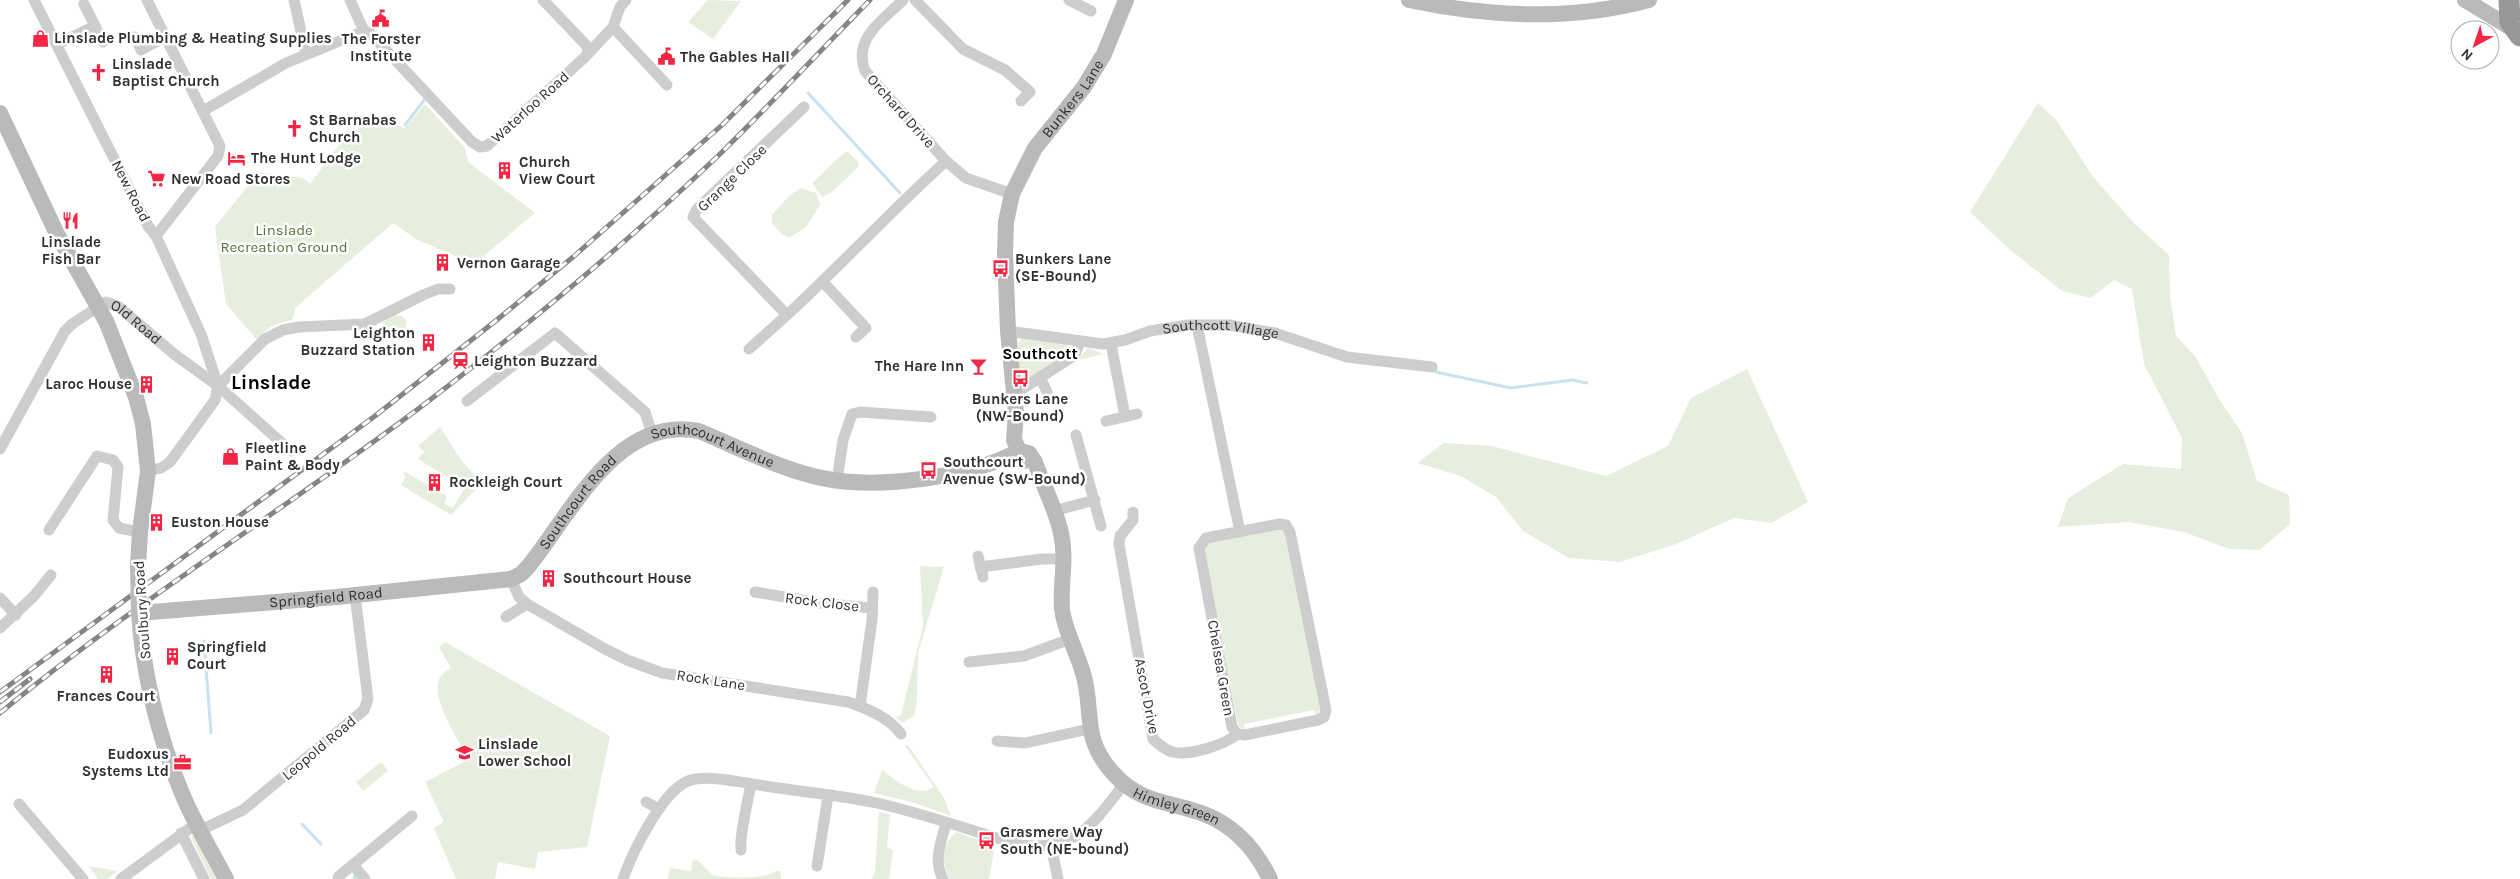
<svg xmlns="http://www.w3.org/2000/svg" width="2520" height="879" font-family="Karla,sans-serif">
  <rect width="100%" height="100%" fill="#fff"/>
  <g fill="#e7eedd">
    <path d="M708,0L741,1L713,39L688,22Z"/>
    <path d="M2038,103L2057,121L2093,177L2134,223L2169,255L2170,296L2176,336L2195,356L2219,399L2242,433L2257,481L2289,495L2290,524L2259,550L2229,549L2184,532L2129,522L2058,527L2068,498L2123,464L2181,469L2182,438L2144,364L2132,289L2114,280L2091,298L2062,291L2008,248L1970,212Z"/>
    <path d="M425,104L465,148L468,162L535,213L474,264L416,239L393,223L295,308L293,319L270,327L257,340L226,304L215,227L259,172L303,178L310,184L342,141L350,140L368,116L405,128Z"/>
    <path d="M845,152H848L859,163L858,167L832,192L822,197L812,183Z"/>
    <path d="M801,188L816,193L820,205L806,227L789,238L782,234L772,223V215L790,195Z"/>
    <path d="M394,315L402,316L406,320L405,331L398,333L382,323Z"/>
    <path d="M1024,337L1067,342L1070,349L1067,354L1021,385L1018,343Z"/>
    <path d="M1088,348L1104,354L1078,360Z"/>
    <path d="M1747,369L1808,502L1771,523L1734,518L1676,544L1620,562L1569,558L1523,531L1496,497L1461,476L1417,463L1444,443L1492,446L1606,476L1668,446L1691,398Z"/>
    <path d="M440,427L461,460L482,483L451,515L401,485L406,477L403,473L405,472L447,496L444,504L453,508L466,486L457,480L455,482L418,459L424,452L418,446Z"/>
    <path d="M1280,528L1284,530L1321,709L1316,716L1314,710L1244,724L1245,730L1241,729L1238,725L1203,550L1206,543Z"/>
    <path d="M920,566L944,567L918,653L917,700L914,716L902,723L895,717L901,715L923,626Z"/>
    <path d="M445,642L610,736L587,847L538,852L535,869L498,862L495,879H456L434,828L444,822L425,782L468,760C460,741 433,702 438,682C440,675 445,671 451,668L439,647Z"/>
    <path d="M908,745L944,798L951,816L915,803L874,793L882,770C896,780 916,799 934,787L905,746Z"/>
    <path d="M381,762L388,771L363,791L356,782Z"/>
    <path d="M879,812L890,814L887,847L893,851L889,879H872L875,872Z"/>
    <path d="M957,832L995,846L989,879H950C941,863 941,843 957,832Z"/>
    <path d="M194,834L223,879H211L191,837Z"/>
    <path d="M693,859C703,861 705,871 713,875C727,879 767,879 777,871H780L781,879H668L670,868L691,871Z"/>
    <path d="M88,866L117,871L107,879H98Z"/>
  </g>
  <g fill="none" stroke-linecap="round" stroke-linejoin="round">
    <g stroke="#c8e3ef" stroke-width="3">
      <path d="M808,93L900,193"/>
      <path d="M405,125L425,99"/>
      <path d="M1436,372L1511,388L1572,380L1587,383"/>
      <path d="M204,641L211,733"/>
      <path d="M302,824L321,844"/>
      <path d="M354,877L356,879"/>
    </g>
    <g stroke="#cdcdcd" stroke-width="11">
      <path d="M34,0L148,226L156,236L201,334L218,386"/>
      <path d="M147,0L220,146L218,156L156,236"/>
      <path d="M294,0L306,54"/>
      <path d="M350,0L364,31"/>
      <path d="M543,0L587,46L588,52"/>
      <path d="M903,0C882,21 853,38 865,71L946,161L966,178L1012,194"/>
      <path d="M915,0L963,49L1005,70L1030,92L1021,101"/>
      <path d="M1069,0L1091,11"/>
      <path d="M84,4L103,42"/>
      <path d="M613,27L667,85"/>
      <path d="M364,31L370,33L472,142L480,147L487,146L584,58L613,27L620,7L626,0"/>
      <path d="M135,37L141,50L165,37"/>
      <path d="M58,44L95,26"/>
      <path d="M804,107L697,209L693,217L787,315C841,265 891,211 946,161"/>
      <path d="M203,111L286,63L364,31"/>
      <path d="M823,282L866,328L856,337"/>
      <path id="s1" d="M97,305L106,302L119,307L174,354L218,386L291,451"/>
      <path d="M1197,325L1240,532"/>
      <path id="s2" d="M1008,331L1103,344L1125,340L1150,331L1188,325H1229L1275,333L1347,357L1432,367"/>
      <path d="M1111,344L1125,416"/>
      <path d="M749,349L787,315"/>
      <path d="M1040,377L1047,392"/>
      <path d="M1022,389L1075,355L1080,341"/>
      <path d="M467,401L555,333L645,412L652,434"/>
      <path d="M1106,421L1137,414"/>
      <path d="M1076,435L1101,526"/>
      <path d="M0,449L65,331L72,324L98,307"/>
      <path d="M148,471L161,468L170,462L215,400L218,386L265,339L283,330L299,327L365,324L423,295L438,289H450"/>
      <path d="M837,481L843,440L852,414L860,412L931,417"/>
      <path d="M1053,511L1095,500"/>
      <path d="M1133,512V520L1120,536L1119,544L1153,739C1159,745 1165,750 1173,752C1189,756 1225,745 1237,734"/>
      <path d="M1279,524L1286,525L1290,532L1326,710L1324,717L1318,720L1245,735L1237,734L1232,727L1199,548L1206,538Z"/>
      <path d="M49,530L97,456L113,460L118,467L113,520L119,528L140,532"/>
      <path d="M978,556L983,577"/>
      <path d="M980,567L1042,559H1064"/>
      <path d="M511,579L519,597L527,604L605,649L627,660L662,673L848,702C866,708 889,717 901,734"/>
      <path d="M755,592L819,603L872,608"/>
      <path d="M0,598L16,615"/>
      <path d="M506,617L527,604"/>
      <path d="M0,628L34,596L51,575"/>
      <path d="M969,662L1024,656L1070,639"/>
      <path d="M860,706L872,620L873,592"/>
      <path d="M997,741L1025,743L1089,729"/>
      <path d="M646,802L659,809"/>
      <path d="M19,804L83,879"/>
      <path d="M201,830L243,810L364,710L368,699L355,595"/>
      <path d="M181,833L204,879"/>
      <path d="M1051,846L1058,879"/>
      <path d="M741,850C739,836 748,801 751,784"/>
      <path d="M353,865L365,879"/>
      <path d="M817,866L828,796"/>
      <path d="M338,877L412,816"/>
      <path d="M121,879L197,823"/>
      <path d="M623,879C632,853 661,794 686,782C704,773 744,783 765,786C802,792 841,795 877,803C925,814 973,831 1020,845C1076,852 1093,824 1124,784"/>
      <path d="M943,879C933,860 941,843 946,823"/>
    </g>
    <g stroke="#bababa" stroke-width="16">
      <path d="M1409,0C1488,17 1571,21 1649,0"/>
      <path d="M2465,0L2516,31"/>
      <path d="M0,113L57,234L106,321L136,397L143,424L148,471L140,532L138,565"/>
      <path id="s3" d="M1019,451L1029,453L1035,462C1043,486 1056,509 1061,533C1067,560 1060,583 1062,609C1065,634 1080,656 1085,681C1093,718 1083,740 1113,773C1140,804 1170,801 1204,814C1235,826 1256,850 1270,879"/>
      <path id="s4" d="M1024,461L1014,440L1016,413L1008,331L1005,253L1006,222L1012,194L1035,148L1084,87L1104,54L1126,0"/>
      <path id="s5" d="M226,879C211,850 193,821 181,791C158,734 143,674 139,613L336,597L511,579L521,574L528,567C571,514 616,415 699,431C737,447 786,472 827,479C881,489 971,477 1019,451"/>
    </g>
    <path stroke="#979797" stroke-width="21" d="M2509,0L2510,22L2520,36"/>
    <defs>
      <g id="rail">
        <path d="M0,692L375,416L498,319L573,257L722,125L848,0"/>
        <path d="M0,702L30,679"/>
        <path d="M0,713C136,601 286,509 426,403C528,325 627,243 720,154C771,104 820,51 870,0"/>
      </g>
    </defs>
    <use href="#rail" stroke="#858585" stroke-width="5"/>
    <use href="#rail" stroke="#fff" stroke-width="3" stroke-dasharray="9" stroke-linecap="butt"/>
    <path stroke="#bababa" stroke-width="16" d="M138,565L139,613"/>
  </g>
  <defs>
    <symbol id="civic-bare" viewBox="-9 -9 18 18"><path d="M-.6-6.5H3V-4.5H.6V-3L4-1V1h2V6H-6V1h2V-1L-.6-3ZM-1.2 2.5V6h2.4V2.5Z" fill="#f32644" stroke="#fff" stroke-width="2.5" paint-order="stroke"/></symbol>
    <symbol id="shop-bare" viewBox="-9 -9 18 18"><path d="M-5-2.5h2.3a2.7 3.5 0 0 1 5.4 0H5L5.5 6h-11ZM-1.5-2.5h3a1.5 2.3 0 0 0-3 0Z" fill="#f32644" stroke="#fff" stroke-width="2.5" paint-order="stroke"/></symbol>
    <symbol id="church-bare" viewBox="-9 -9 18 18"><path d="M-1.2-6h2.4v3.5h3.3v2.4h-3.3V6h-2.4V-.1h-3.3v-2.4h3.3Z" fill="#f32644" stroke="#fff" stroke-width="2.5" paint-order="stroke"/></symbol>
    <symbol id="hotel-bare" viewBox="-9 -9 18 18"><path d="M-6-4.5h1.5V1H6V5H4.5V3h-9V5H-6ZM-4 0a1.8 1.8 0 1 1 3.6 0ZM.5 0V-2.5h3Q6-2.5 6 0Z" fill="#f32644" stroke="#fff" stroke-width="2.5" paint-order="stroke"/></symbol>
    <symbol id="building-bare" viewBox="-9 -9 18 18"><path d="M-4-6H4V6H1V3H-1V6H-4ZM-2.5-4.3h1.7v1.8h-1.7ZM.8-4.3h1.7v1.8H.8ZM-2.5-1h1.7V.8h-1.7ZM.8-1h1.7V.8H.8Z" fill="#f32644" stroke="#fff" stroke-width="2.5" paint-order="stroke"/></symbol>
    <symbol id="supermarket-bare" viewBox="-9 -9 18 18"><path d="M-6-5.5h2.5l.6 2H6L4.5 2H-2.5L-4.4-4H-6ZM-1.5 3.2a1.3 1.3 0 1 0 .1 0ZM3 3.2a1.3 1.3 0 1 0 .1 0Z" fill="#f32644" stroke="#fff" stroke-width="2.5" paint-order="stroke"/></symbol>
    <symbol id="restaurant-bare" viewBox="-9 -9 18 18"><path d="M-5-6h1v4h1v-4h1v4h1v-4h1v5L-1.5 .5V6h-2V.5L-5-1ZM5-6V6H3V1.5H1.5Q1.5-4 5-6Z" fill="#f32644" stroke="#fff" stroke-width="2.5" paint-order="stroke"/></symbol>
    <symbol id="bus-bare" viewBox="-9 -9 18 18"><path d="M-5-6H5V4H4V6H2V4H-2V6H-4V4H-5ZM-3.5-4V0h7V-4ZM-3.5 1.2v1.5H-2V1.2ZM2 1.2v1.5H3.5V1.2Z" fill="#f32644" stroke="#fff" stroke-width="2.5" paint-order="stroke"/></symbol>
    <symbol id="station-bare" viewBox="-9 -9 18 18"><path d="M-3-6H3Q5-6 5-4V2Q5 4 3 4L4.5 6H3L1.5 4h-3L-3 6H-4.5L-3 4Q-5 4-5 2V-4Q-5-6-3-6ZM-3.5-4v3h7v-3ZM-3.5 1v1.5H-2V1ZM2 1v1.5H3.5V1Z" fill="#f32644" stroke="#fff" stroke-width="2.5" paint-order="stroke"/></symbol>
    <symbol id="bar-bare" viewBox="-9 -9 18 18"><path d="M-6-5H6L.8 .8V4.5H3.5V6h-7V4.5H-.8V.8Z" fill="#f32644" stroke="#fff" stroke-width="2.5" paint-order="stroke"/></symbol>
    <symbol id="school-bare" viewBox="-9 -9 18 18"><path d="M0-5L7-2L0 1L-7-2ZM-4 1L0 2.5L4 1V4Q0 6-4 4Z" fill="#f32644" stroke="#fff" stroke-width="2.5" paint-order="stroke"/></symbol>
    <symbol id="office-bare" viewBox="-9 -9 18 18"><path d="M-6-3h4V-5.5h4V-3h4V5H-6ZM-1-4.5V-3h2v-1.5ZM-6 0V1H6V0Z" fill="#f32644" stroke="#fff" stroke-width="2.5" paint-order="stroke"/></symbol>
  </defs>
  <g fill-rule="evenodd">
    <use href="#civic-bare" x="368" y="6" width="25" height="25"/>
    <use href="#shop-bare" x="28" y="26" width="25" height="25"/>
    <use href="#civic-bare" x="654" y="44" width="25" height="25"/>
    <use href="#church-bare" x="86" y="60" width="25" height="25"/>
    <use href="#church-bare" x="282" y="116" width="25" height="25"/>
    <use href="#hotel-bare" x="224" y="146" width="25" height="25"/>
    <use href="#building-bare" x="492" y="158" width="25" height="25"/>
    <use href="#supermarket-bare" x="144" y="166" width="25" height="25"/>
    <use href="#restaurant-bare" x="58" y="208" width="25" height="25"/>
    <use href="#building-bare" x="430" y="250" width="25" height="25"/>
    <use href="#bus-bare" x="988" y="256" width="25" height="25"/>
    <use href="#building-bare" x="416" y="330" width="25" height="25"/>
    <use href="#station-bare" x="448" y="348" width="25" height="25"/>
    <use href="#bar-bare" x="966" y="354" width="25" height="25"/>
    <use href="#bus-bare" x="1008" y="366" width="25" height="25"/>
    <use href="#building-bare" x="134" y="372" width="25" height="25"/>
    <use href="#shop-bare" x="218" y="444" width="25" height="25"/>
    <use href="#bus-bare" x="916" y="458" width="25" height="25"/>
    <use href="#building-bare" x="422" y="470" width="25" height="25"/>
    <use href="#building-bare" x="144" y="510" width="25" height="25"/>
    <use href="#building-bare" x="536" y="566" width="25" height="25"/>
    <use href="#building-bare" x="160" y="644" width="25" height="25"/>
    <use href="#building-bare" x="94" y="662" width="25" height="25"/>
    <use href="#school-bare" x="452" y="740" width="25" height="25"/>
    <use href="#office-bare" x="170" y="750" width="25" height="25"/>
    <use href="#bus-bare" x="974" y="828" width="25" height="25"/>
  </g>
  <g text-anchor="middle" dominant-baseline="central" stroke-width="5" stroke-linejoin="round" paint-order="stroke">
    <g font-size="15" font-weight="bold" fill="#303030" stroke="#fff" text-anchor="start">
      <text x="54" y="38">Linslade Plumbing &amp; Heating Supplies</text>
      <text x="381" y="39" text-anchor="middle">The Forster<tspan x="381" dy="17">Institute</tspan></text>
      <text x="680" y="57">The Gables Hall</text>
      <text x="112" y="64">Linslade<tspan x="112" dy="17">Baptist Church</tspan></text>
      <text x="309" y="120">St Barnabas<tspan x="309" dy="17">Church</tspan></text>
      <text x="251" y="158">The Hunt Lodge</text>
      <text x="519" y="162">Church<tspan x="519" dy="17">View Court</tspan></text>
      <text x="171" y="179">New Road Stores</text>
      <text x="71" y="242" text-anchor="middle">Linslade<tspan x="71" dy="17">Fish Bar</tspan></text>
      <text x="1015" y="259">Bunkers Lane<tspan x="1015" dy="17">(SE-Bound)</tspan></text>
      <text x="457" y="263">Vernon Garage</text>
      <text x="415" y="333" text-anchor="end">Leighton<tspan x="415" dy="17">Buzzard Station</tspan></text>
      <text x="474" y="361">Leighton Buzzard</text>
      <text x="964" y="366" text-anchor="end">The Hare Inn</text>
      <text x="132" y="384" text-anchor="end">Laroc House</text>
      <text x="1020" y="399" text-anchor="middle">Bunkers Lane<tspan x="1020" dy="17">(NW-Bound)</tspan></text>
      <text x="245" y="448">Fleetline<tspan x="245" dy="17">Paint &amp; Body</tspan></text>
      <text x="943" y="462">Southcourt<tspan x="943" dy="17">Avenue (SW-Bound)</tspan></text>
      <text x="449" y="482">Rockleigh Court</text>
      <text x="171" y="522">Euston House</text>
      <text x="563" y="578">Southcourt House</text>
      <text x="187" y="647">Springfield<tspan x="187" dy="17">Court</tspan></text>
      <text x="106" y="696" text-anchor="middle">Frances Court</text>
      <text x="478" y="744">Linslade<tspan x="478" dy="17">Lower School</tspan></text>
      <text x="169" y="754" text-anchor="end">Eudoxus<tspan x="169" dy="17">Systems Ltd</tspan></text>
      <text x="1000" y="832">Grasmere Way<tspan x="1000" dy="17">South (NE-bound)</tspan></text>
    </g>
    <g font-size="15" fill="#303030" stroke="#fff">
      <text stroke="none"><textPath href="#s4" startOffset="384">Bunkers Lane</textPath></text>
      <text transform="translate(530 107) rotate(-42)">Waterloo Road</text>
      <text transform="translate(901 111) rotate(48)">Orchard Drive</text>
      <text transform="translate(732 178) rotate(-44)">Grange Close</text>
      <text transform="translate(131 191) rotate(63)">New Road</text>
      <text stroke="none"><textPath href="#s1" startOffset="46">Old Road</textPath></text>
      <text stroke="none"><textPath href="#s2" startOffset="216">Southcott Village</textPath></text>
      <text stroke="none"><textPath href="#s5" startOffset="925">Southcourt Avenue</textPath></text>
      <text stroke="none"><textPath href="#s5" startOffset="759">Southcourt Road</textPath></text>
      <text stroke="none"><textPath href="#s5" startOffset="470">Springfield Road</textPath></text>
      <text transform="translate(822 602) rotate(7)">Rock Close</text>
      <text transform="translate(142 610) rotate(-94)">Soulbury Road</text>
      <text transform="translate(1221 668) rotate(80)">Chelsea Green</text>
      <text transform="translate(711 680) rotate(9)">Rock Lane</text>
      <text transform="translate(1147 696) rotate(79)">Ascot Drive</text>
      <text transform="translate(319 748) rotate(-40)">Leopold Road</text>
      <text stroke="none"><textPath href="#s3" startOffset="420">Himley Green</textPath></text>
    </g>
    <g font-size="15" fill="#577039" stroke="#fff">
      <text x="284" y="230">Linslade<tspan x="284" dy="17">Recreation Ground</tspan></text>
    </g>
    <g font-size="16" font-weight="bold" fill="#000" stroke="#fff">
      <text x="1040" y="353">Southcott</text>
    </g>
    <g font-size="20" font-weight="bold" fill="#000" stroke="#fff">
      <text x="271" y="382">Linslade</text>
    </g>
  </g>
  <g transform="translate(2475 45) rotate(220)"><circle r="24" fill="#ffffff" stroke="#acacac"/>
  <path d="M0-4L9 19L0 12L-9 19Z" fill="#f32644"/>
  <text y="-8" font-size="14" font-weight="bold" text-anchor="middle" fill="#303030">N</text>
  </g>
</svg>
